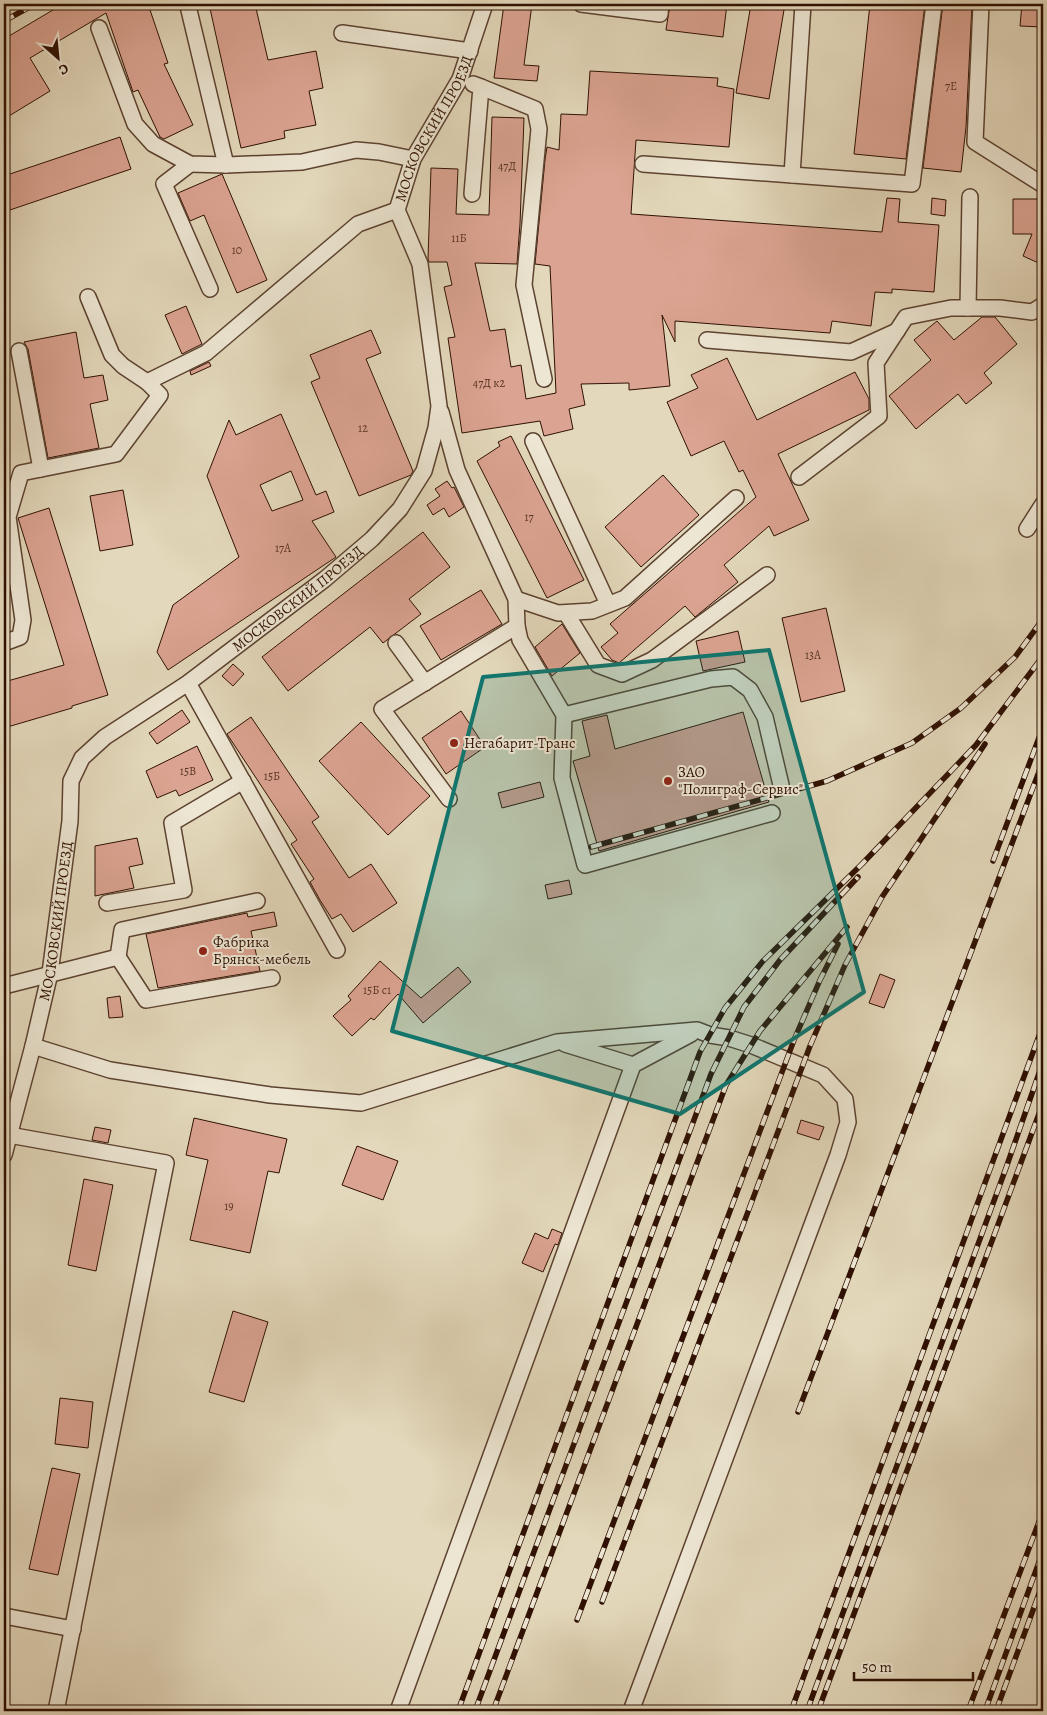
<svg xmlns="http://www.w3.org/2000/svg" width="1047" height="1715" font-family="Alegreya,serif">
  <rect width="100%" height="100%" fill="#e3d8bb"/>
  <filter id="stains"><feTurbulence type="fractalNoise" baseFrequency=".004" numOctaves="4"/><feColorMatrix values="0 0 0 0 .2 0 0 0 0 .09 0 0 0 0 .02 0 0 0 .5 -.17"/></filter>
  <radialGradient id="worn" r=".72"><stop offset=".6" stop-color="#630" stop-opacity="0"/><stop offset="1" stop-color="#630" stop-opacity=".3"/></radialGradient>
  <g fill="#dba391" stroke="#2f1002" fill-rule="evenodd">
    <path d="M63,4H148L168,63L164,64L193,125L164,139L160,137L138,90L133,92L106,13L30,58L50,91L4,119V39Z"/>
    <path d="M209,4H255L268,60L316,51L323,88L309,91L316,125L284,131L285,138L241,148Z"/>
    <path d="M504,4H532L524,65L539,66L537,81L494,78Z"/>
    <path d="M670,4H727L723,37L666,30Z"/>
    <path d="M751,4H785L769,99L736,93Z"/>
    <path d="M870,4H925L906,159L854,154Z"/>
    <path d="M943,4H972L966,127L961,172L923,168Z"/>
    <path d="M1022,4H1043V27L1020,26Z"/>
    <path d="M590,71L718,78L717,86L734,89L729,147L636,140L631,214L882,232L887,198L900,199L898,222L939,225L934,292L892,289V293L875,292L871,326L832,321L830,333L675,321V342L662,315L670,386L629,390V383L581,384L585,405L569,409L573,429L544,436L540,421L462,433L448,338L455,337L444,287L452,285L447,262H429L428,259L431,168L458,169L456,214L489,215L492,117L524,118L520,224L517,264L475,263L490,331L505,329L511,367L521,365L526,399L556,393L550,266L535,264L545,160L547,147L559,150L561,114L587,115Z"/>
    <path d="M120,137L131,169L4,212V176Z"/>
    <path d="M222,174L267,280L237,293L204,215L190,221L178,193Z"/>
    <path d="M932,198L946,200L945,216L931,214Z"/>
    <path d="M1013,199H1043V265L1023,256L1032,234H1013Z"/>
    <path d="M186,306L202,344L182,354L165,315Z"/>
    <path d="M982,317H995L1017,344L984,373L992,383L966,404L958,394L916,429L889,396L931,360L914,340L937,321L954,340Z"/>
    <path d="M371,330L381,353L366,359L413,471L411,475L359,496L311,382L320,378L310,355Z"/>
    <path d="M76,332L84,378L103,375L108,400L90,404L99,448L48,458L28,349L24,342Z"/>
    <path d="M727,358L757,420L855,372L869,399V410L778,454L809,520L774,536L769,526L724,565L738,582L695,617L685,606L619,663L612,660L601,647L618,633L610,624L756,497L743,470L739,472L724,441L691,456L667,402L698,388L691,375Z"/>
    <path d="M209,362L211,366L191,375L190,371Z"/>
    <path d="M281,414L316,495L326,491L334,512L312,521L336,557L168,670L157,652L173,605L239,557L207,476L229,420L236,435ZM291,471L303,500L272,511L260,485Z"/>
    <path d="M511,436L584,580L547,598L477,461L500,446L498,442Z"/>
    <path d="M663,475L699,515L641,567L605,527Z"/>
    <path d="M447,481L452,488L454,487L464,507L449,517L444,508L433,515L427,505L440,496L435,489Z"/>
    <path d="M123,490L133,545L100,551L90,496Z"/>
    <path d="M49,508L108,695L72,706V708L4,728V682L64,665L18,518Z"/>
    <path d="M423,532L450,567L409,599L421,614L383,643L370,627L288,691L262,657Z"/>
    <path d="M481,590L502,624L441,660L420,626Z"/>
    <path d="M826,608L845,691L801,702L782,618Z"/>
    <path d="M562,624L580,653L552,676L535,647Z"/>
    <path d="M738,631L745,662L703,671L696,641Z"/>
    <path d="M233,664L244,674L233,686L222,676Z"/>
    <path d="M182,710L190,722L157,744L149,733Z"/>
    <path d="M461,711L485,747L446,774L422,738Z"/>
    <path d="M743,712L769,802L599,851L573,761L590,756L582,721L607,715L615,749Z"/>
    <path d="M251,717L319,817L312,822L349,878L371,864L397,903L353,932L341,914L332,919L320,900L310,882L314,879L291,844L297,840L227,734Z"/>
    <path d="M361,722L430,796L388,835L319,761Z"/>
    <path d="M197,746L213,780L179,796L176,790L157,798L146,771Z"/>
    <path d="M540,782L544,797L502,808L498,793Z"/>
    <path d="M137,838L143,864L129,867L134,888L95,896V846Z"/>
    <path d="M569,880L572,894L548,899L545,885Z"/>
    <path d="M274,912L277,926L251,931L260,971L158,988L146,934L247,913L248,917Z"/>
    <path d="M380,961L421,998L458,967L471,982L423,1023L398,994L374,1020L371,1018L352,1036L333,1016L351,1000L348,996Z"/>
    <path d="M880,974L895,980L884,1008L869,1003Z"/>
    <path d="M120,996L123,1017L109,1018L107,998Z"/>
    <path d="M194,1118L287,1139L279,1173L268,1171L250,1253L190,1240L208,1160L186,1155Z"/>
    <path d="M801,1120L824,1127L819,1140L797,1133Z"/>
    <path d="M95,1127L111,1130L108,1143L92,1140Z"/>
    <path d="M357,1146L398,1161L383,1200L342,1185Z"/>
    <path d="M84,1179L113,1185L96,1271L68,1265Z"/>
    <path d="M552,1229L562,1233L558,1245L555,1244L543,1272L522,1263L535,1233L548,1239Z"/>
    <path d="M233,1311L268,1322L244,1402L209,1392Z"/>
    <path d="M60,1398L93,1402L88,1448L55,1444Z"/>
    <path d="M52,1468L80,1474L58,1575L29,1569Z"/>
  </g>
  <g fill="none" stroke-linecap="round" stroke-linejoin="round">
    <defs>
      <g id="minor">
        <path d="M581,4L660,14L661,4"/>
        <path d="M981,4L975,142L1043,185"/>
        <path d="M188,6L226,165"/>
        <path d="M99,28L135,124L153,144L190,164L226,165L302,162L356,150L379,152L413,159"/>
        <path d="M342,33L470,51"/>
        <path d="M481,87L535,109L539,129L524,285L544,379"/>
        <path d="M190,164L164,184L210,289"/>
        <path d="M643,164L912,184L934,4"/>
        <path d="M792,175L803,4"/>
        <path d="M472,194L481,87L473,84"/>
        <path d="M88,297L112,355L123,366L147,382"/>
        <path d="M968,308L970,197"/>
        <path d="M707,340L851,352L897,331"/>
        <path d="M19,351L41,469"/>
        <path d="M441,412L457,470L516,599L517,626L520,640L564,715L562,778L585,865L772,813"/>
        <path d="M533,441L608,604"/>
        <path d="M799,477L879,416L876,363L906,317L951,308H1000L1032,312L1043,305"/>
        <path d="M1027,529L1043,504"/>
        <path d="M516,599L558,613L592,611L625,598L736,498"/>
        <path d="M566,613L598,665L622,674L652,660L767,575"/>
        <path d="M4,643L20,637L23,620L8,517L21,473L116,454L160,395L147,382L206,353L358,224L397,210"/>
        <path d="M396,643L425,683"/>
        <path d="M188,683L337,950"/>
        <path d="M564,715L711,679L733,677L750,690L765,717L781,785"/>
        <path d="M449,799L382,709L517,626"/>
        <path d="M107,903L184,890L172,823L243,781"/>
        <path d="M118,957L122,930L257,901"/>
        <path d="M4,986L118,957L146,1000L272,978"/>
        <path d="M565,1044L633,1065"/>
        <path d="M33,1046L110,1070L270,1095L361,1103L557,1042L697,1030L710,1035L729,1038L751,1045L823,1075L845,1099L848,1122L838,1155L631,1711"/>
        <path d="M9,1135L166,1163L56,1711"/>
        <path id="s1" d="M4,1155L33,1046L50,973L70,821L71,781L82,758L105,737L188,683L325,579L372,539L400,509L424,471L436,428L439,406L420,264L397,210L413,159L460,79L485,4"/>
        <path d="M4,1616L73,1629"/>
        <path d="M398,1711L633,1065L691,1034"/>
      </g>
    </defs>
    <use href="#minor" stroke="#5c4230" stroke-width="18"/>
    <use href="#minor" stroke="#ede6d3" stroke-width="15"/>
    <defs>
      <g id="rail">
        <path d="M4,6L9,4"/>
        <path d="M4,21L35,4"/>
        <path d="M591,847L827,781L912,743L961,708L1015,657L1043,619"/>
        <path d="M993,861L1043,727"/>
        <path d="M798,1412L1043,761"/>
        <path d="M602,1602L810,1046L845,965L882,897L985,744"/>
        <path d="M577,1620L794,1040L820,980L838,944"/>
        <path d="M458,1711L700,1052L725,1008L763,961L862,864L976,745L1043,656"/>
        <path d="M475,1711L711,1074L744,1007L780,960L858,877"/>
        <path d="M493,1711L726,1085L760,1031L847,927"/>
        <path d="M791,1711L1043,1025"/>
        <path d="M807,1711L1006,1168L1043,1062"/>
        <path d="M818,1711L1043,1103"/>
        <path d="M968,1711L1043,1511"/>
        <path d="M985,1711L1043,1551"/>
        <path d="M996,1711L1043,1583"/>
      </g>
    </defs>
    <use href="#rail" stroke="#2f1002" stroke-width="5.5"/>
    <use href="#rail" stroke="#ede6d3" stroke-width="4" stroke-dasharray="11" stroke-linecap="butt"/>
  </g>
  <path fill="#0f766e" fill-opacity="0.2" stroke="#0f766e" stroke-width="4" stroke-linejoin="round" d="M769,650L864,992L680,1114L392,1031L483,677Z"/>
  <g fill="#8f2418" stroke="#ede6d3" stroke-width="2">
    <circle cx="454" cy="743" r="5"/>
    <circle cx="668" cy="781" r="5"/>
    <circle cx="203" cy="951" r="5"/>
  </g>
  <g text-anchor="middle" dominant-baseline="central" stroke-width="4" stroke-linejoin="round" paint-order="stroke">
    <g font-size="12" fill="#5a3526">
      <text x="951" y="86">7Е</text>
      <text x="507" y="166">47Д</text>
      <text x="459" y="238">11Б</text>
      <text x="237" y="250">10</text>
      <text x="489" y="383">47Д к2</text>
      <text x="363" y="428">12</text>
      <text x="529" y="517">17</text>
      <text x="283" y="548">17А</text>
      <text x="813" y="655">13А</text>
      <text x="188" y="771">15В</text>
      <text x="272" y="776">15Б</text>
      <text x="377" y="990">15Б с1</text>
      <text x="229" y="1206">19</text>
    </g>
    <g font-size="15" fill="#2f1002" stroke="#ede6d3">
      <text stroke="none"><textPath href="#s1" startOffset="1215">МОСКОВСКИЙ ПРОЕЗД</textPath></text>
      <text stroke="none"><textPath href="#s1" startOffset="675">МОСКОВСКИЙ ПРОЕЗД</textPath></text>
      <text stroke="none"><textPath href="#s1" startOffset="240">МОСКОВСКИЙ ПРОЕЗД</textPath></text>
    </g>
    <g font-size="15" fill="#2f1002" stroke="#ede6d3" text-anchor="start">
      <text x="464" y="743">Негабарит-Транс</text>
      <text x="678" y="772">ЗАО<tspan x="678" dy="17">"Полиграф-Сервис"</tspan></text>
      <text x="213" y="942">Фабрика<tspan x="213" dy="17">Брянск-мебель</tspan></text>
    </g>
  </g>
  <rect width="1047" height="1715" fill="none" stroke="#e3d8bb" stroke-width="20"/>
  <rect x="5" y="5" width="1037" height="1705" fill="none" stroke="#2f1002" stroke-width="2.5"/>
  <rect x="10" y="10" width="1027" height="1695" fill="none" stroke="#2f1002"/>
  <g transform="translate(58 58) rotate(153)" stroke="#ede6d3" stroke-width="4" paint-order="stroke">
  <path d="M0-4L9 19L0 12L-9 19Z" fill="#2f1002"/>
  <text y="-8" font-size="14" font-weight="bold" text-anchor="middle" fill="#2f1002">С</text>
  </g>
  <path d="M854 1672v8h119v-8" fill="none" stroke="#2f1002" stroke-width="2.5"/>
  <text x="862" y="1672" font-size="15" fill="#2f1002" stroke="#ede6d3" stroke-width="4" paint-order="stroke">50 m</text>
  <rect width="100%" height="100%" filter="url(#stains)"/>
  <rect width="100%" height="100%" fill="url(#worn)"/>
</svg>
